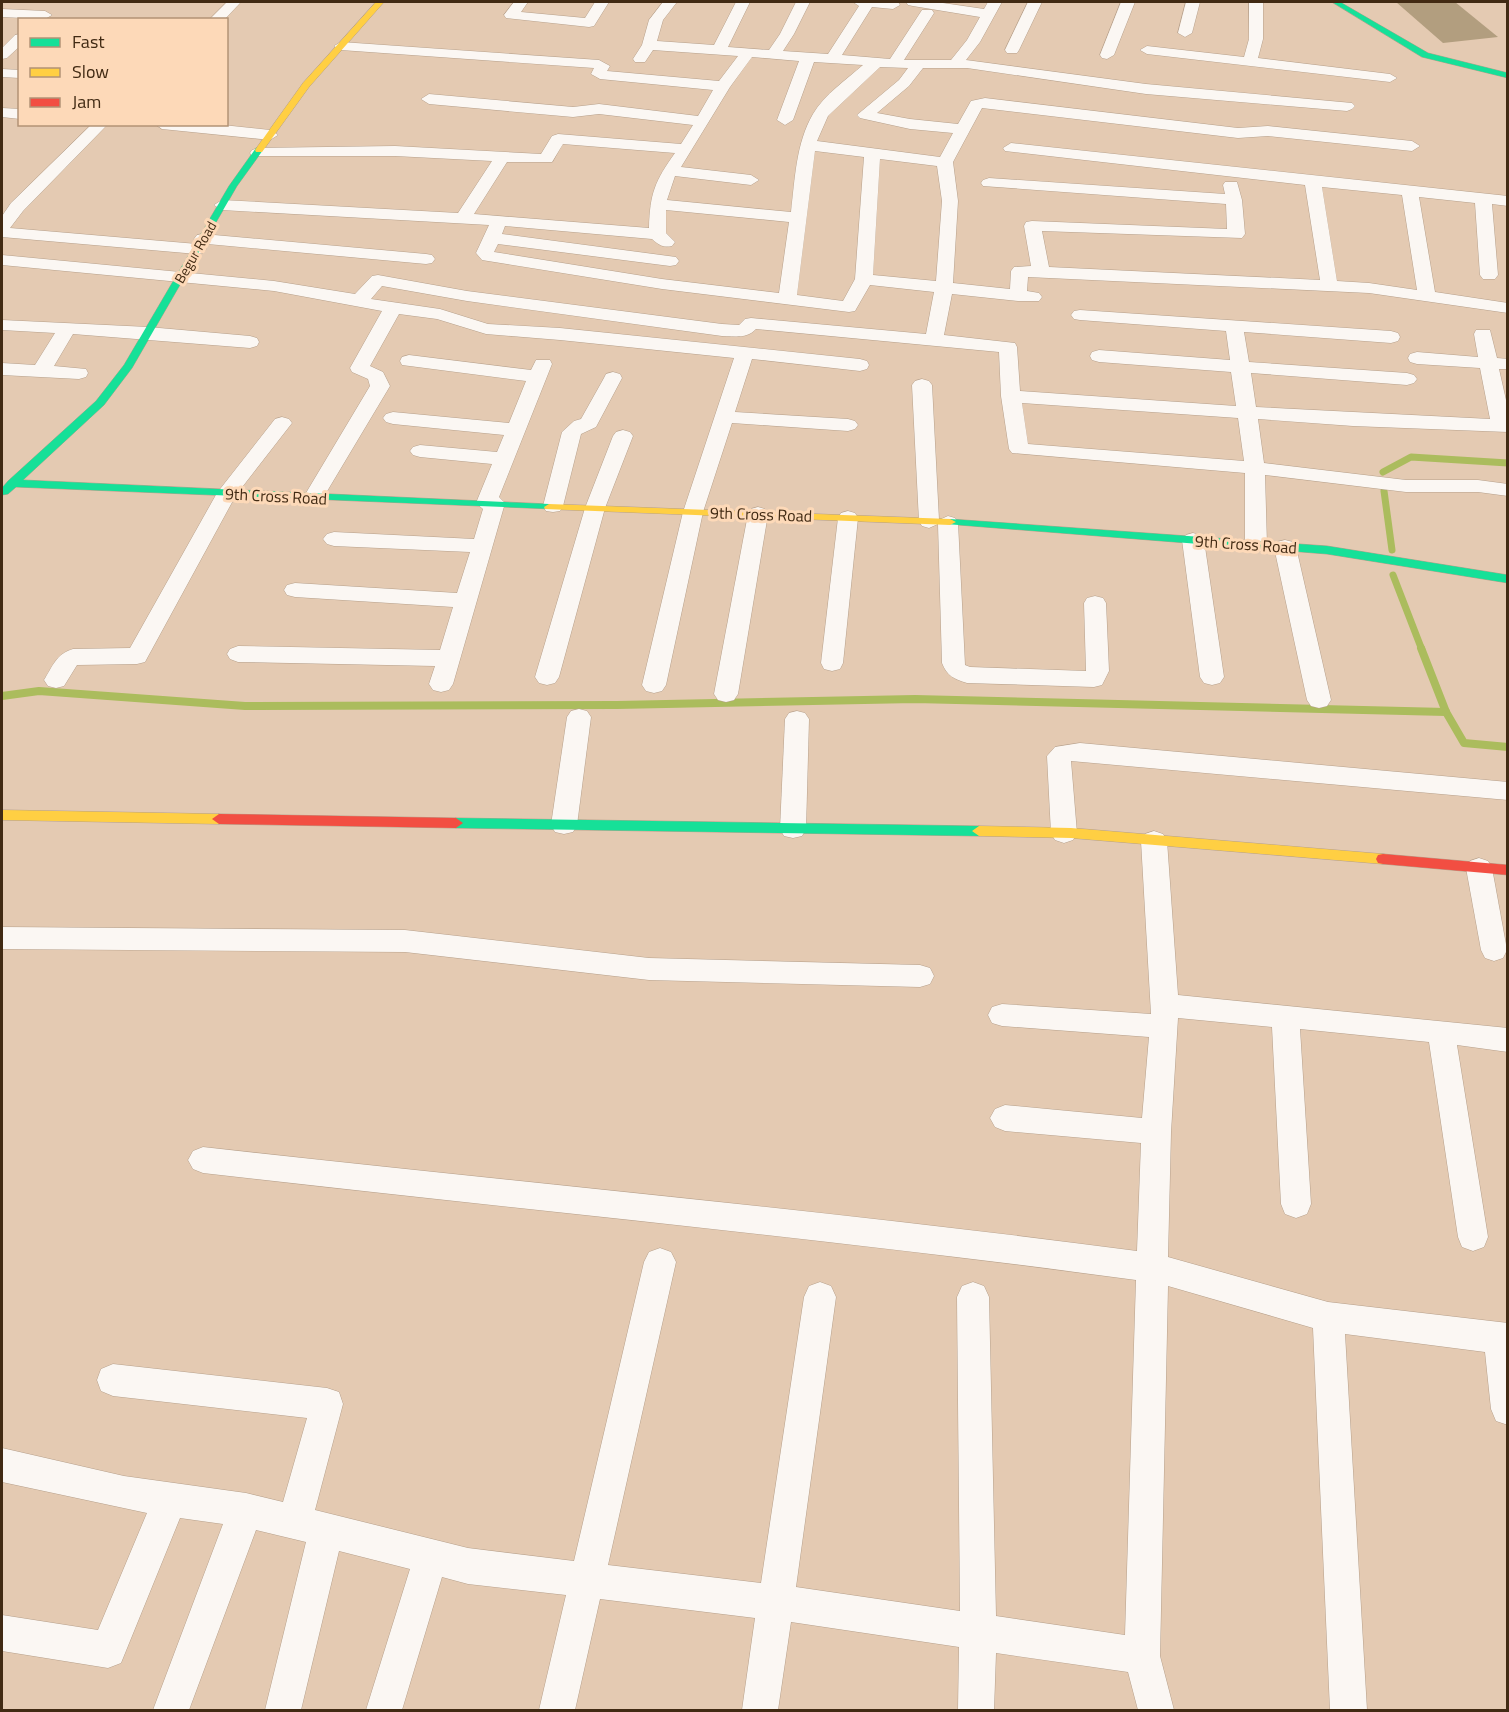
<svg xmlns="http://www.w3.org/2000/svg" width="1509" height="1712" font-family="'Titillium Web',sans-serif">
  <rect width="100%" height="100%" fill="#e4cab2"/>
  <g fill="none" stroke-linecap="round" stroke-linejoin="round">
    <g stroke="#abbc5d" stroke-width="7">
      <path d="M1383,472L1411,457L1508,463"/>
      <path d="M1384,491L1392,550"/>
      <path d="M1393,575L1422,650"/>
    </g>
    <g stroke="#abbc5d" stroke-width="8">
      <path d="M1421,648L1446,712L1464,743L1508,747"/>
      <path d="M2,696L39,691L245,706L617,705L915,699L1446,712"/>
    </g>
  </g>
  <path fill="#b29e7f" d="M1396,2H1455L1498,37L1443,43Z"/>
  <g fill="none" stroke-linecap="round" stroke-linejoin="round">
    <defs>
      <g id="street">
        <path d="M227,2H241L224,20H209Z"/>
        <path d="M514,2H528L521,12L585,18L595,2H609L594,26L589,27L506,18L504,15Z"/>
        <path d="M663,2H677L663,20L657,41L714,45L736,2H750L728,47L769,50L780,34L796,2H810L794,34L783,51L828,54L859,6L853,2H898L900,5L893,9L872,7L842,55L890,59L922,10H932L934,13L904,60H951L967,40L980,17L913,6L908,5L906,2H936L984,9L988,2H1002L980,42L966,60L1146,84L1352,103L1355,106L1352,109L1347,111L1146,94L967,68H923L909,86L877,113L910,119L958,124L971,101L985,98L1238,128L1268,126L1412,141L1420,146L1412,151L1268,136L1238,138L982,108L953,162L958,201L953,283L1010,289L1011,271L1014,267L1031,266L1024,226L1026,222L1032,221L1227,229L1226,204L983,186L981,183L983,180L989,178L1225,194L1223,185L1225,182H1237L1242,200L1245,234L1242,238L1042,231L1049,267L1320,280L1305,185L1005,151L1003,148L1011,143L1508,196V206L1492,204L1498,275L1495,279H1483L1480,275L1475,203L1419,197L1435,292L1508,303V313L1369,293L1028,277L1027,291L1039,293L1042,297L1039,301H1018L952,294L944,335L1015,343L1017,347L1020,391L1236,406L1231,372L1099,362L1092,360L1090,356L1092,352L1099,350L1230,360L1226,331L1080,320L1074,319L1071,315L1074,311L1080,310L1391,331L1398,333L1400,337L1398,341L1391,343L1244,332L1249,362L1407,373L1414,375L1417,379L1414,383L1407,385L1251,373L1256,407L1490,419L1480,368L1417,364L1410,362L1408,358L1410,354L1417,352L1478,357L1474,334L1476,330H1490L1497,358L1508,359V369H1499L1508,409V432L1353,426L1258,419L1264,463L1406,480H1478L1508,484V496L1478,492H1406L1265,475L1267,545L1264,550L1256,552L1248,550L1245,545V473L1012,453L1009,449L1001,396L999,352L756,329C747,339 735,336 722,336L467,301L382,286L371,299L440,309L488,324L560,328L860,359L867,361L869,365L867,369L860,371L752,359L735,412L848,419L855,421L858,425L855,429L848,431L732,423L703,512L666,685L662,691L654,693L646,691L642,685L683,512L734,358L560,340L486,334L437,319L399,314L370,366L383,372L390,386L323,498L320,503L313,504L306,503L303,498L370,386L368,379L352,372L350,368L382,311L274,291L2,265V255L274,281L355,294L372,276L378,275L467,291L722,324L739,325L745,319L751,318L926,334L934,292L870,285L855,311L849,312L662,289L482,260L476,253L489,225L222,210L214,205L222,200L458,213L492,161L395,156H252L250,153L252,150L258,148L395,146L541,154L552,136L558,134L681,144L693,125L599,114L573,117L429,104L421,99L429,94L573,107L599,104L698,116L713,90L600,79L591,74L594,68L341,50L334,46L341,42L599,60L610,66L607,71L719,81L738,56L653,50L645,62H635L633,59L642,45L649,20ZM752,57L799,61L777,120L785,125L793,120L814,62L863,65C847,79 824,95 813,114C796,143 795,179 791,212L667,200L675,176L751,185L759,180L751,175L681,167L730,87ZM880,67L908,68L899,80L857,115L860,118L910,129L953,133L940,157L817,141L828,116ZM563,144L675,153C655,181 650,193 649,228L474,214L507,162H552ZM815,151L864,157L855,279L843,301L797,295ZM880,159L937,166L942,201L936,281L873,275ZM1322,187L1402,195L1417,290L1369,283L1337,281ZM666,210L789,222L779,293L662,279L494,252L498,244L670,266L676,265L679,261L676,257L502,234L505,226L652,239C659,245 663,248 672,246L675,242L666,233ZM1022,403L1238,418L1244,461L1028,444Z"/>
        <path d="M1028,2H1042L1019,50L1017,53H1007L1005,50Z"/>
        <path d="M1121,2H1135L1114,55L1107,59L1102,58L1100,55Z"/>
        <path d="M1186,2H1200L1192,33L1185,37L1178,33Z"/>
        <path d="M1249,2H1263V39L1258,58L1390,74L1397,78L1390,82L1147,54L1140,50L1147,46L1244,57L1249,39Z"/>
        <path d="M2,9L45,11L52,15L45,19L2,17Z"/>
        <path d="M20,34V46L7,58L2,59V48L15,35Z"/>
        <path d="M2,69L20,70V78L2,77Z"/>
        <path d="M2,108L20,109V119L2,117Z"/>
        <path d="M92,124H108L23,211L10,228L197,244L203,245L206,249L203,253L197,254L2,237V216L11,203Z"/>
        <path d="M155,124H213L270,130L278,135L270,140L162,129Z"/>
        <path d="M203,234L426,254L432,255L435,259L432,263L426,264L197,243L194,239L197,235Z"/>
        <path d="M2,320L148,327L250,336L257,338L259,342L257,346L250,348L73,334L54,366L86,369L88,373L86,377L79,379L2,375V363L35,365L55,333L2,330Z"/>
        <path d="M409,355L531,370L536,360H550L552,364L499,497L505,503L453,684L449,690L441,692L433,690L429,684L435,666L238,662L230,659L227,654L230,649L238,646L440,650L453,607L295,597L287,595L284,590L287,585L295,583L457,593L470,552L334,546L327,544L323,539L327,534L334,532L474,539L483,509L476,503L492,464L420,457L413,455L410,451L413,447L420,445L497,452L504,435L393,424L386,422L383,418L386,414L393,412L509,423L526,381L402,365L400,361L402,357Z"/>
        <path d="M613,372L620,374L622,378L596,427L581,434L563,506L560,511L553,512L546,511L543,506L562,432L574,421L581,419L604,378L606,374Z"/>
        <path d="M922,379L929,381L932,385L939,520L948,516L955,518L958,523L965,665L970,667L1086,671L1084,603L1087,598L1095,596L1103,598L1106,603L1109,671L1102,685L1094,687L967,683C954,679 947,676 942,663L938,524L929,528L922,526L919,521L912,385L915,381Z"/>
        <path d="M282,417L289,419L292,423L236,495L145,662L137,664L77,665L64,686L56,688L48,686L44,680C53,666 56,654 73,649L130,648L217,493L275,419Z"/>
        <path d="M623,430L630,432L633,436L605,508L559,677L555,683L547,685L539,683L535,677L585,508L613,436L616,432Z"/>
        <path d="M758,507L765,509L768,514L738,694L734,700L726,702L718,700L714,694L748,514L751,509Z"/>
        <path d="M848,511L855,513L858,518L843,663L840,669L832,671L824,669L821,663L838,518L841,513Z"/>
        <path d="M1193,533L1200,535L1204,540L1224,677L1220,683L1212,685L1204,683L1200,677L1182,540L1186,535Z"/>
        <path d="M1285,540L1293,542L1296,547L1331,700L1327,706L1319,708L1311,706L1307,700L1274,547L1277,542Z"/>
        <path d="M579,709L587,711L591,717L577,825L573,832L564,834L555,832L551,825L567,717L571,711Z"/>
        <path d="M797,711L805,713L809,719L806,829L802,836L793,838L784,836L780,829L785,719L789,713Z"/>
        <path d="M1080,743L1508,782V800L1071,761L1077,833L1073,840L1064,843L1055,840L1051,833L1047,756L1055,747Z"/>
        <path d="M1154,831L1163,834L1167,841L1178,995L1508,1028V1052L1457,1045L1488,1237L1484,1247L1473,1251L1462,1247L1458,1237L1429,1042L1300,1029L1311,1204L1307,1214L1296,1218L1285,1214L1281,1204L1272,1027L1178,1018L1171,1132L1168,1257L1328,1302L1508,1323V1425L1496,1421L1491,1409L1485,1352L1345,1334L1367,1710H1330L1313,1328L1168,1286L1160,1656L1174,1710H1138L1128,1672L996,1653L994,1710H958L959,1647L791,1622L778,1710H742L755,1618L600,1599L575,1710H539L566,1595L468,1584L442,1577L402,1710H366L410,1569L339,1551L301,1710H265L306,1542L256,1530L189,1710H153L223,1524L180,1518L121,1663L108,1668L2,1651V1615L98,1630L147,1513L2,1482V1448L124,1476L246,1493L283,1502L307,1418L113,1396L101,1391L97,1380L101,1369L113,1364L327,1388L339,1392L343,1404L315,1510L468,1548L574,1561L644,1262L649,1252L660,1248L671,1252L676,1262L608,1565L761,1583L804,1297L809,1286L820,1282L831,1286L836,1297L796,1587L960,1611L957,1297L962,1286L973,1282L984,1286L989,1297L996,1616L1125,1635L1136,1280C826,1238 514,1209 203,1173L193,1169L188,1160L193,1151L203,1147C514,1182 827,1210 1137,1251L1141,1143L1005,1131L995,1127L990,1118L995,1109L1005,1105L1142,1118L1149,1037L1002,1026L992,1023L988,1015L992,1007L1002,1004L1151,1014L1141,841L1145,834Z"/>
        <path d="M1479,858L1488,861L1492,868L1507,950L1503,958L1494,961L1485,958L1481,950L1466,868L1470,861Z"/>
        <path d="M2,927L405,930L649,958L920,965L930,968L934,976L930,984L920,987L649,980L405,952L2,949Z"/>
      </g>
      <g id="fast">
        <path d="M1332,2H1340L1428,53L1508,73V78L1422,57Z"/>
        <path d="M259,147L263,150L237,186L132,368L104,405L23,480L549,504L554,507L553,509L16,487L8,494L2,495V488L8,481L96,401L124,365L229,186L256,148Z"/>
        <path d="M950,519L1327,546L1508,575V583L1327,554L946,524V520Z"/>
        <path d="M456,818L979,826L986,831L979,836L456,828L449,823Z"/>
      </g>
      <g id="slow">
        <path d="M376,2H384L309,87L262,152H256L255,150L303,83Z"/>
        <path d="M549,504L950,519L956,522L950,525L545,509L544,507Z"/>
        <path d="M2,810L219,814L226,819L219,824L2,820Z"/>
        <path d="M979,826L1071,828L1383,854L1388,855L1390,859L1388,863L1383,864L1071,838L979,836L972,831Z"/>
      </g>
      <g id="jam">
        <path d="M219,814L456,818L463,823L456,828L219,824L212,819Z"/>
        <path d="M1383,854L1508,865V875L1383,864L1378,863L1376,859L1378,855Z"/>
      </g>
    </defs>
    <use href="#street" stroke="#b6a08b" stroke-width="1"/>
    <use href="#fast" stroke="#b6a08b" stroke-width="1"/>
    <use href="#slow" stroke="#b6a08b" stroke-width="1"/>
    <use href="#jam" stroke="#b6a08b" stroke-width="1"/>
    <use href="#street" fill="#fbf7f3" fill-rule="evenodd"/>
    <use href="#fast" fill="#16e098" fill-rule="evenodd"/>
    <use href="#slow" fill="#ffcf43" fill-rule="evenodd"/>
    <use href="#jam" fill="#f24e42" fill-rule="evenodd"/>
  </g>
  <g text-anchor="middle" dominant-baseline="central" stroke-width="6" stroke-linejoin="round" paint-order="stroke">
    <g font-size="14" fill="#412a13" stroke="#fdd9b8">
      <text transform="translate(195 252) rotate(-60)">Begur Road</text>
    </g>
    <g font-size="16" fill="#412a13" stroke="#fdd9b8">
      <text transform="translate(276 496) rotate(3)">9th Cross Road</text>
      <text transform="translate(761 514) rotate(2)">9th Cross Road</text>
      <text transform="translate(1246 544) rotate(4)">9th Cross Road</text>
    </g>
  </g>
  <rect width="1509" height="1712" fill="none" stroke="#412a13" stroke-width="6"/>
  <rect x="18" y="18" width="210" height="108" fill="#fdd9b8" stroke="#b29376" stroke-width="1.5"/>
  <rect x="30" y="38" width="30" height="9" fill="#16e098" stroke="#b29376" stroke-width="1.5"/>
  <text x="72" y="48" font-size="18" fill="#412a13">Fast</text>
  <rect x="30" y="68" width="30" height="9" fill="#ffcf43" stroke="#b29376" stroke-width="1.5"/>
  <text x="72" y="78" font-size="18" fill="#412a13">Slow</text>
  <rect x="30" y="98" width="30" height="9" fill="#f24e42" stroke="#b29376" stroke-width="1.5"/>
  <text x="72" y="108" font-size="18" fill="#412a13">Jam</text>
</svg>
